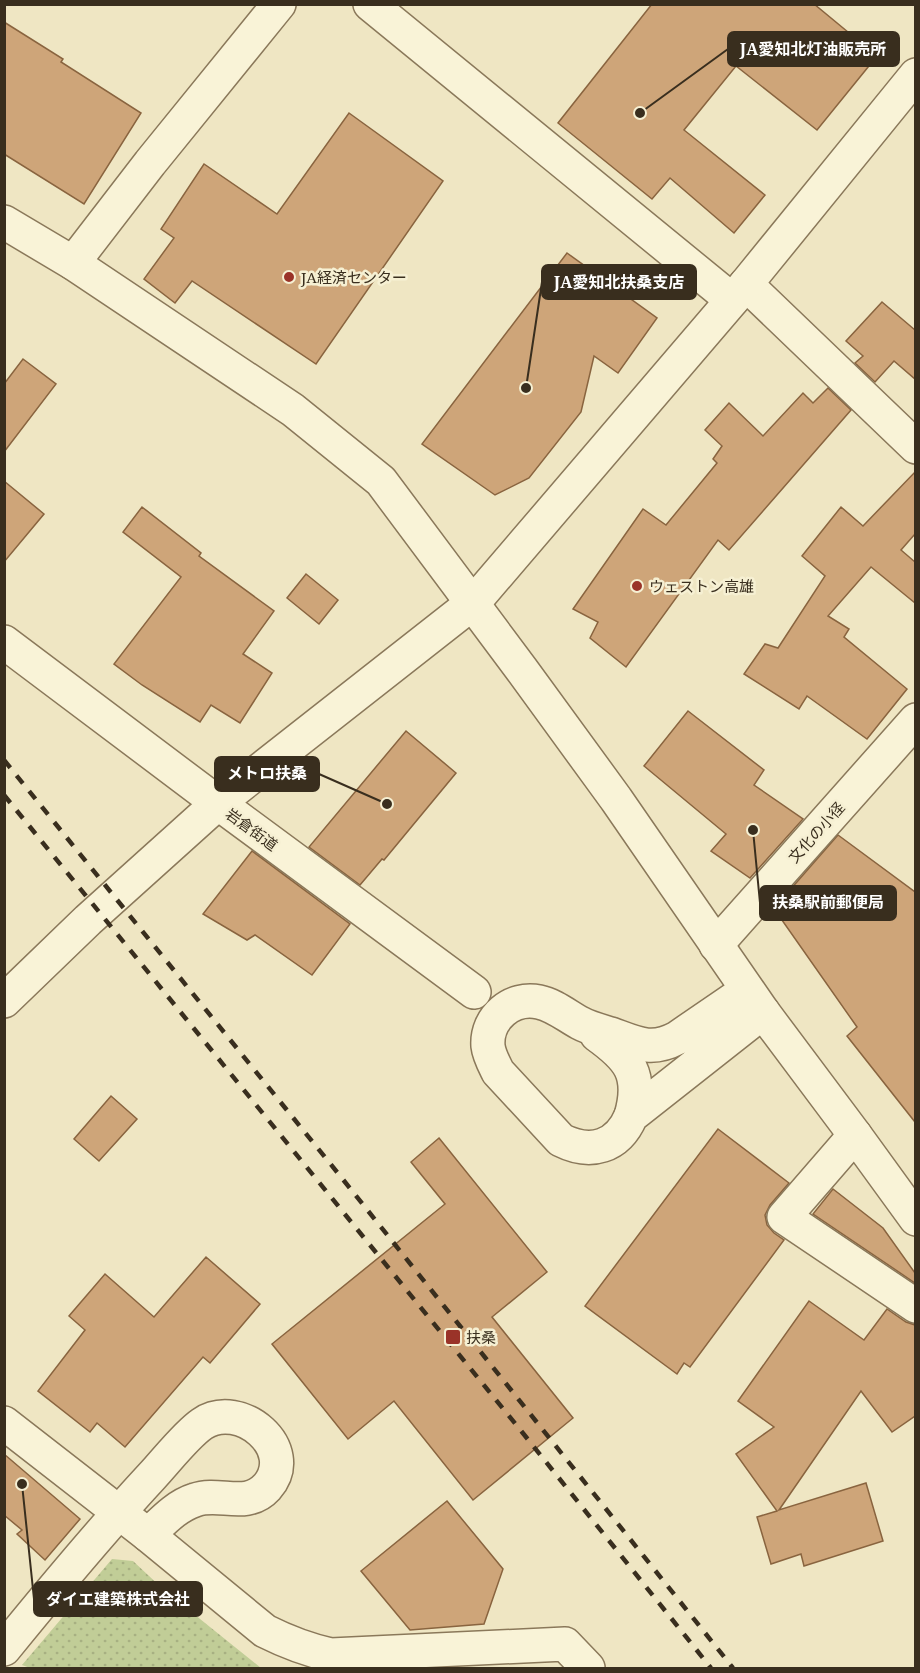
<svg xmlns="http://www.w3.org/2000/svg" width="920" height="1673" font-family="'Noto Serif','Noto Sans JP',serif">
  <defs>
    <pattern id="green-dots" width="8" height="8" patternUnits="userSpaceOnUse" patternTransform="scale(1.5)"><rect width="8" height="8" fill="#c1cd97"/><path d="M2 2h.1M6 6h.1" fill="none" stroke="#a7b082" stroke-width="1.8" stroke-linecap="round"/></pattern>
  </defs>
  <rect width="100%" height="100%" fill="#efe6c3"/>
  <path fill="url(#green-dots)" d="M112,1559L133,1561L164,1590L261,1668H30L22,1665Z"/>
  <g fill="#cea579" stroke="#89643f" stroke-width="1.5">
    <path d="M652,4H814L877,56L817,130L736,66L684,130L765,195L734,233L670,178L652,199L558,123Z"/>
    <path d="M4,22L63,59L61,62L141,113L84,204L4,154Z"/>
    <path d="M349,113L443,181L316,364L192,281L175,303L144,279L174,238L161,229L204,164L277,214Z"/>
    <path d="M567,253L657,318L618,373L594,356L581,412L529,478L495,495L422,444Z"/>
    <path d="M882,302L915,330V379L894,361L875,382L855,363L863,356L846,341Z"/>
    <path d="M23,359L56,384L4,452V384Z"/>
    <path d="M828,388L851,410L729,550L718,540L626,667L590,638L598,622L573,609L643,509L666,525L717,463L713,459L722,446L705,430L729,403L763,436L803,393L813,403Z"/>
    <path d="M915,472V534L901,550L915,562V603L871,567L828,616L849,629L844,637L907,689L867,739L807,696L799,709L744,674L765,644L778,648L825,576L802,556L841,507L863,526Z"/>
    <path d="M4,481L44,514L4,562Z"/>
    <path d="M142,507L201,553L199,556L274,611L243,654L272,673L240,723L211,705L200,722L142,685L114,664L181,577L123,532Z"/>
    <path d="M306,574L338,600L319,624L287,598Z"/>
    <path d="M688,711L764,770L754,785L803,819L750,878L711,851L726,834L644,766Z"/>
    <path d="M406,731L456,773L384,860L382,859L360,885L309,847Z"/>
    <path d="M838,835L915,892V1122L847,1036L857,1027L777,913L785,902L782,899Z"/>
    <path d="M252,851L350,924L312,975L255,935L247,940L203,914Z"/>
    <path d="M111,1096L137,1119L99,1161L74,1139Z"/>
    <path d="M718,1129L789,1183L770,1205L765,1215L767,1225L774,1233L784,1240L690,1367L684,1363L677,1374L585,1306Z"/>
    <path d="M439,1138L547,1272L492,1317L573,1418L473,1500L394,1401L348,1439L272,1344L445,1204L411,1162Z"/>
    <path d="M833,1189L883,1228L915,1273V1283L813,1214Z"/>
    <path d="M206,1257L260,1304L210,1363L203,1357L125,1447L97,1423L90,1432L38,1391L85,1330L69,1316L105,1274L154,1317Z"/>
    <path d="M809,1301L864,1340L887,1309L906,1322L915,1325V1416L892,1432L861,1391L779,1510L866,1483L883,1541L804,1566L801,1554L771,1564L757,1517L777,1511L736,1454L774,1427L738,1401Z"/>
    <path d="M4,1454L80,1519L45,1560L17,1534L22,1530L4,1515Z"/>
    <path d="M447,1501L503,1569L484,1624L410,1630L361,1571Z"/>
  </g>
  <g fill="none" stroke-linecap="round" stroke-linejoin="round">
    <defs>
      <g id="minor">
        <path d="M370,4L732,300"/>
        <path d="M73,263L150,163L279,4"/>
        <path d="M746,284L916,447"/>
        <path d="M4,642L218,803L474,992"/>
        <path d="M716,945L916,720"/>
        <path d="M747,990L677,1038C651,1052 636,1043 611,1034C601,1031 589,1028 580,1023C567,1016 554,1005 539,1002C512,996 486,1018 488,1046C489,1055 494,1064 498,1072L561,1140C591,1155 618,1147 631,1116L763,1012"/>
        <path d="M597,1035C629,1058 643,1074 631,1116"/>
        <path d="M855,1135L784,1217L916,1306"/>
        <path d="M4,1423L148,1535L265,1631C287,1642 308,1650 331,1655L565,1644L588,1668"/>
        <path d="M4,1649C52,1590 100,1532 152,1476C166,1461 186,1435 202,1424C240,1398 300,1449 267,1487C246,1510 220,1491 195,1500C176,1506 162,1522 148,1535"/>
      </g>
      <g id="tertiary">
        <path d="M4,222L73,263L293,410L381,481L522,670L616,799L763,1012L855,1135L916,1219"/>
        <path d="M4,1001L88,920L218,803L474,602L746,284L916,75"/>
      </g>
    </defs>
    <use href="#minor" stroke="#8a785a" stroke-width="36"/>
    <use href="#tertiary" stroke="#8a785a" stroke-width="36"/>
    <use href="#minor" stroke="#f9f3d7" stroke-width="33"/>
    <use href="#tertiary" stroke="#f9f3d7" stroke-width="33"/>
    <g stroke="#392e1e" stroke-width="4.5" stroke-dasharray="10 10" stroke-linecap="butt">
      <path d="M4,760L341,1177L733,1668"/>
      <path d="M4,795L522,1432L711,1668"/>
    </g>
  </g>
  <g fill="#9a3328" stroke="#f6f0d3" stroke-width="2">
    <circle cx="289" cy="277" r="6"/>
    <circle cx="637" cy="586" r="6"/>
    <rect x="445" y="1329" width="16" height="16" rx="3"/>
  </g>
  <g text-anchor="middle" dominant-baseline="central" stroke-width="5" stroke-linejoin="round" paint-order="stroke">
    <g font-size="15" fill="#392e1e" stroke="#f6f0d3" text-anchor="start">
      <text x="301" y="277">JA経済センター</text>
      <text x="649" y="586">ウェストン高雄</text>
      <text x="466" y="1337">扶桑</text>
    </g>
    <g font-size="15" fill="#392e1e" stroke="#f6f0d3">
      <text transform="translate(252 829) rotate(36)">岩倉街道</text>
      <text transform="translate(816 832) rotate(-48)">文化の小径</text>
    </g>
  </g>
  <path fill="none" stroke="#392e1e" stroke-width="2" d="M640 113L728 49M526 388L542 282M387 804L319 774M753 830L760 903M22 1484L34 1599"/>
  <g fill="#392e1e" stroke="#f6f0d3" stroke-width="2">
    <circle cx="640" cy="113" r="6"/>
    <circle cx="526" cy="388" r="6"/>
    <circle cx="387" cy="804" r="6"/>
    <circle cx="753" cy="830" r="6"/>
    <circle cx="22" cy="1484" r="6"/>
  </g>
  <g fill="#392e1e" stroke="#392e1e" stroke-width="2">
    <rect x="728" y="32" width="171" height="34" rx="6"/>
    <rect x="542" y="265" width="154" height="34" rx="6"/>
    <rect x="215" y="757" width="104" height="34" rx="6"/>
    <rect x="760" y="886" width="136" height="34" rx="6"/>
    <rect x="34" y="1582" width="168" height="34" rx="6"/>
  </g>
  <g font-size="16" text-anchor="middle" font-weight="bold" fill="#fff">
    <text x="813" y="55">JA愛知北灯油販売所</text>
    <text x="619" y="288">JA愛知北扶桑支店</text>
    <text x="267" y="779">メトロ扶桑</text>
    <text x="828" y="908">扶桑駅前郵便局</text>
    <text x="118" y="1605">ダイエ建築株式会社</text>
  </g>
  <rect width="920" height="1673" fill="none" stroke="#392e1e" stroke-width="12"/>
</svg>
